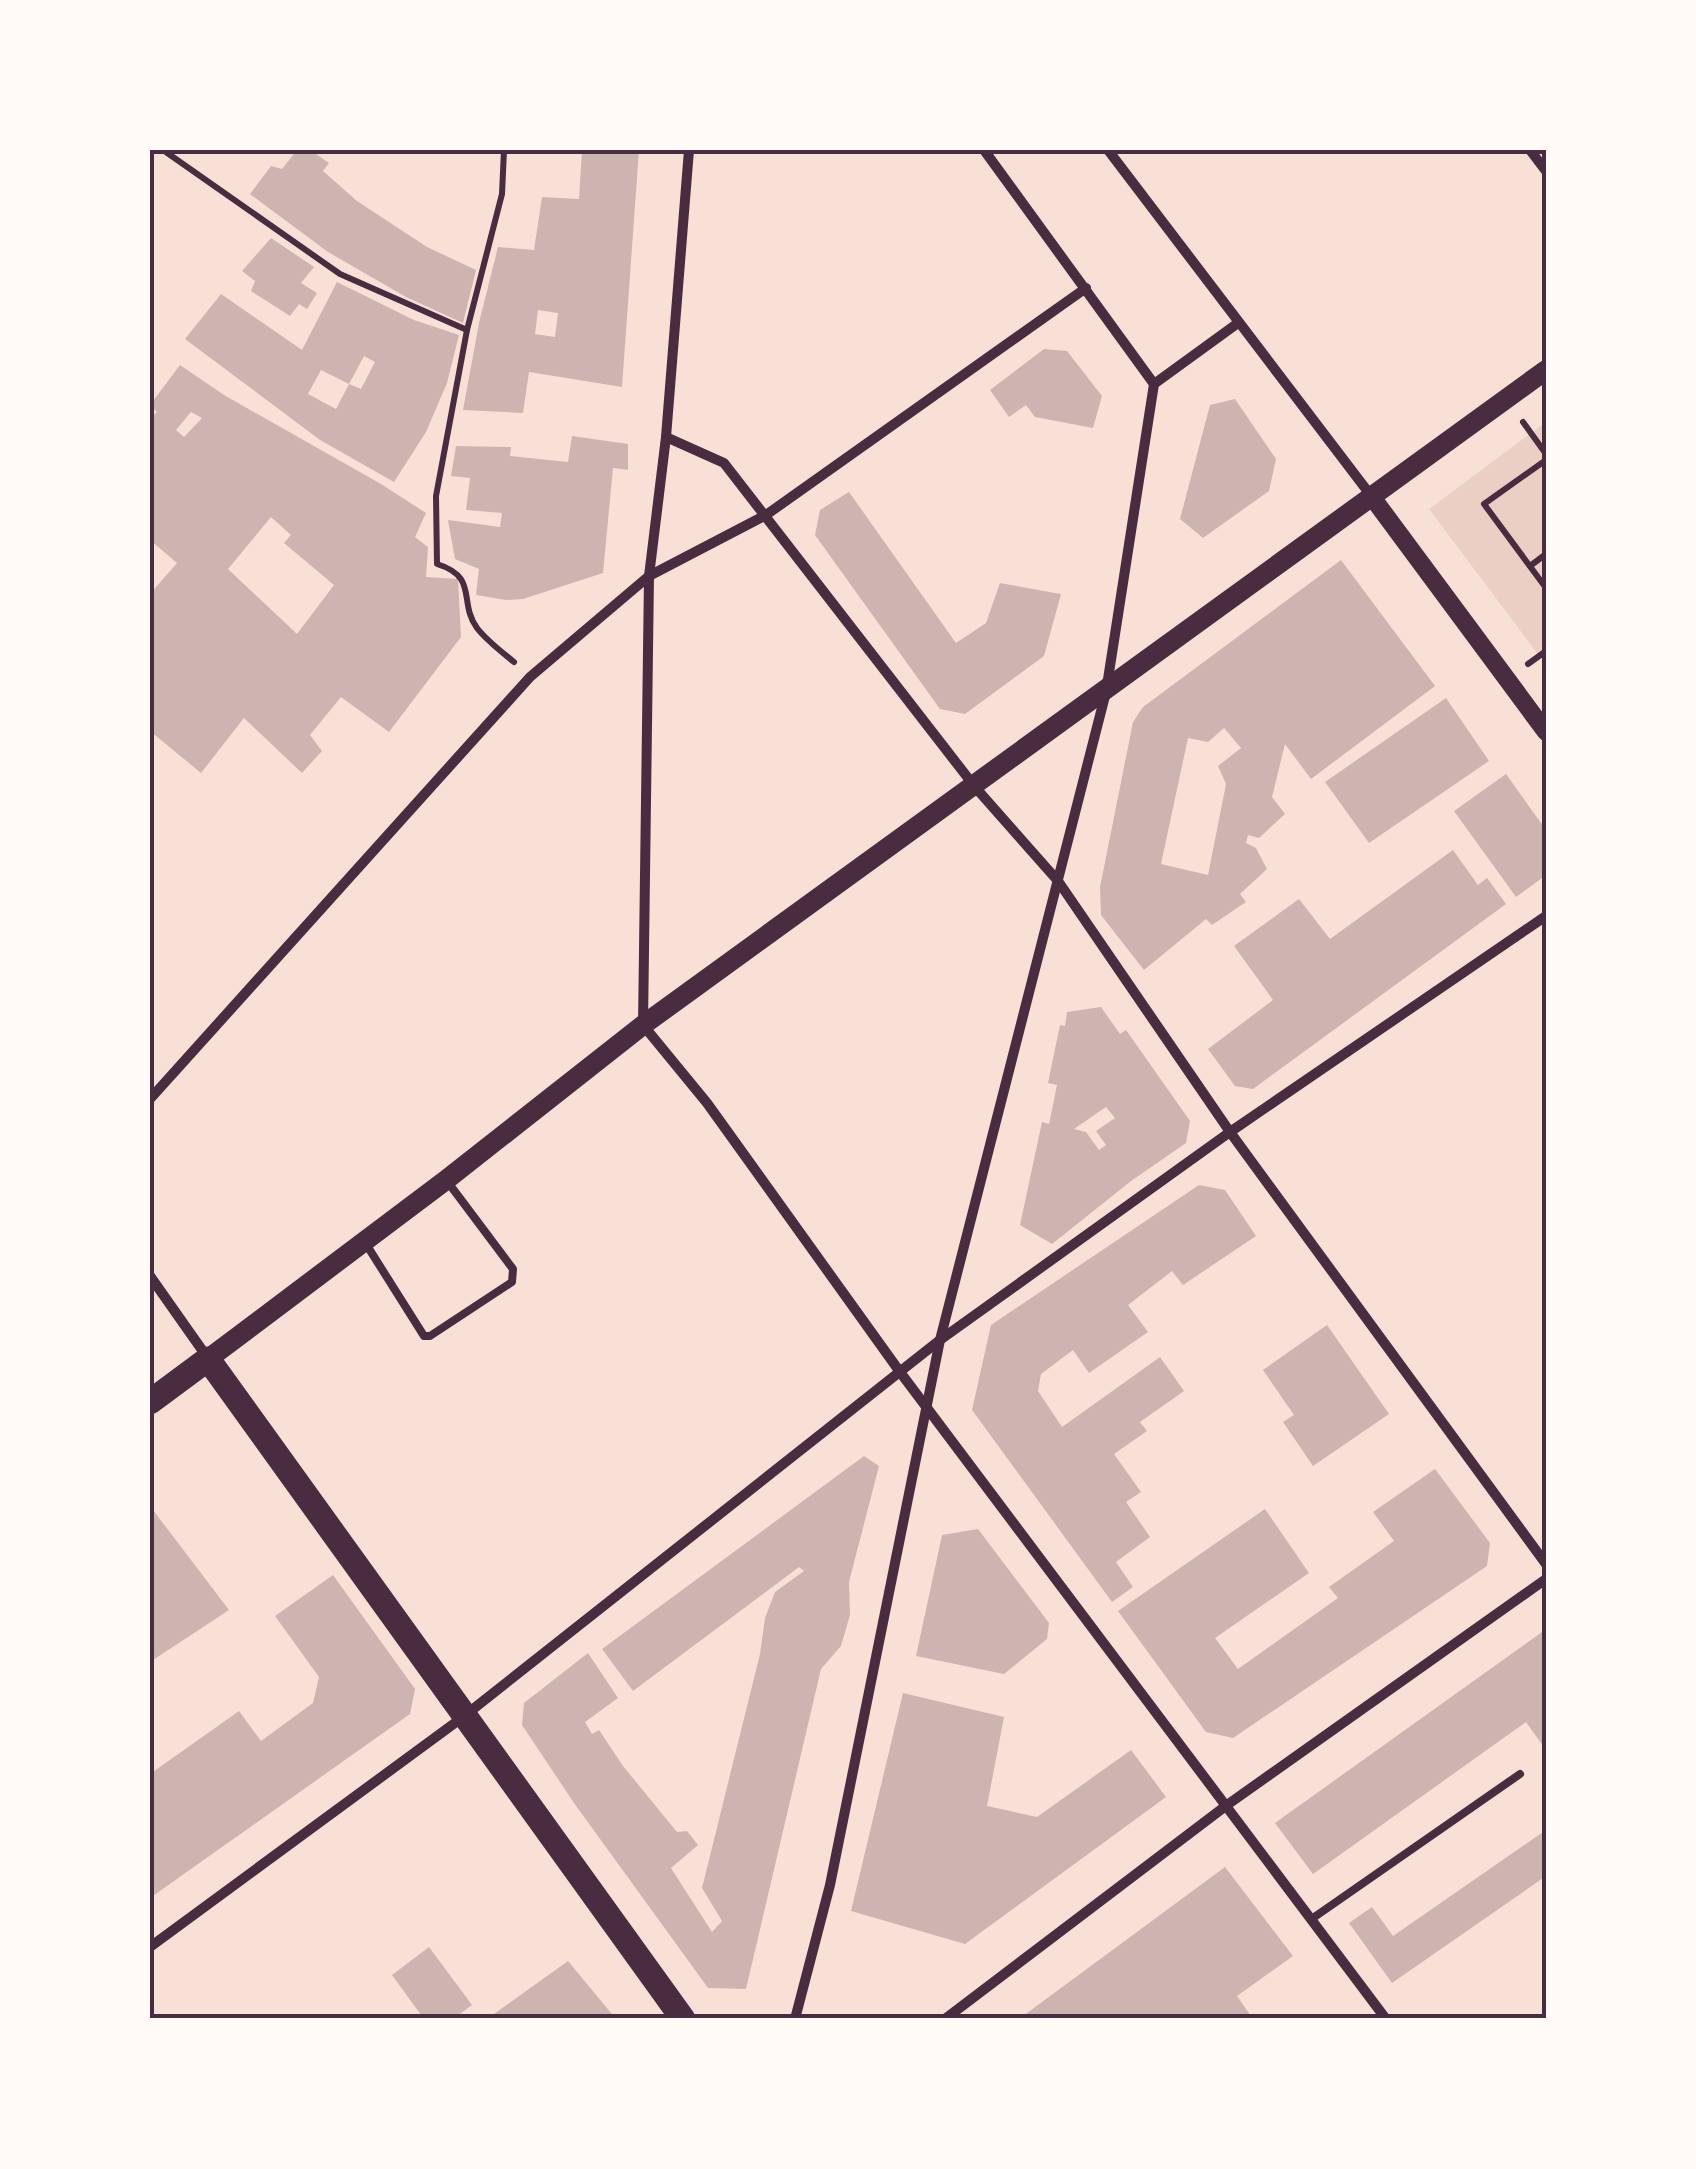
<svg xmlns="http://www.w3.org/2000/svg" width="1696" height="2169" font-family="'Sofia Sans Condensed',sans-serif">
  <rect width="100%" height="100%" fill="#f7e1d7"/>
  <path fill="#ebcfc5" d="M1546,422V665L1429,509Z"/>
  <g fill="#ccb4b1" fill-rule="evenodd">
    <path d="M297,150H310L329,163L323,171L357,201L427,247L476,270L463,323L406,297L328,252L250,194L271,166L282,169Z"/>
    <path d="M582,150H639L622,387L529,372L523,413L463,410L479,323L498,247L534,250L542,197L579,199ZM538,310L558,313L555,337L535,334Z"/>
    <path d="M271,238L314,267L301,283L317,293L307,309L299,304L290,316L251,291L255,281L242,271Z"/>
    <path d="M337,282L414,320L459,335L447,383L426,432L394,482L320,440L185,339L221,294L302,350ZM364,356L375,362L361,389L349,384L336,409L308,394L321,370L349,384Z"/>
    <path d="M1044,349L1067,351L1102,396L1093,428L1035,417L1026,405L1009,417L990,390Z"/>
    <path d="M180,365L224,395L381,484L426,513L415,537L428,547L426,577L458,579L461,637L389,732L341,697L310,735L322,751L302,773L244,718L201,773L150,731V594L177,563L150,540V419L157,412L150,405ZM191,412L202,418L184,437L176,430ZM271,517L291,535L284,543L334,585L297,634L228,569Z"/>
    <path d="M1235,399L1276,459L1269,491L1203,538L1180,519L1210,405Z"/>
    <path d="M572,436L628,444V470L613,468L603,573L523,599L506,600L476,595L479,569L455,559L448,520L500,527L502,513L466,510L470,478L451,476L456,446L511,447L510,456L568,462Z"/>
    <path d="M849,492L956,643L986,623L1000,583L1061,594L1044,656L965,714L940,709L815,535L820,510Z"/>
    <path d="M1341,560L1435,686L1311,779L1285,744L1272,797L1285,814L1259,838L1248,835L1246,843L1256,848L1267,869L1240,894L1246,902L1212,925L1206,919L1144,970L1101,915L1100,887L1133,722L1143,707ZM1224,728L1241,748L1218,766L1226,784L1208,875L1161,864L1188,738L1208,742Z"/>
    <path d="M1446,698L1489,761L1369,843L1325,782Z"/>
    <path d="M1506,774L1546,830V875L1516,897L1454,811Z"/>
    <path d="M1453,850L1478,885L1487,878L1506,904L1253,1089L1235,1086L1208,1049L1273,1000L1234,946L1299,899L1330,939Z"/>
    <path d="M1101,1007L1120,1034L1126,1030L1190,1121L1186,1143L1131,1181L1052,1244L1020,1225L1042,1122L1049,1124L1057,1085L1048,1083L1060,1025L1065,1026L1067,1012ZM1106,1107L1115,1118L1096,1131L1106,1145L1099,1150L1086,1132L1074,1129Z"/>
    <path d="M1199,1185L1225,1190L1256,1236L1183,1285L1172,1271L1128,1305L1148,1332L1089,1373L1073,1350L1041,1374L1038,1391L1062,1427L1160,1357L1184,1391L1140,1422L1147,1431L1114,1454L1141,1492L1126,1502L1150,1537L1116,1562L1133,1587L1112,1602L972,1410L991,1325Z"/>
    <path d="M1327,1325L1389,1414L1313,1466L1283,1422L1294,1415L1263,1370Z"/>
    <path d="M864,1456L879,1466L849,1582L850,1615L841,1646L821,1669L746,1989L708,1988L574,1803L522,1725L524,1703L588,1653L618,1698L585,1722L592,1734L599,1730L623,1766L677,1832L687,1831L698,1845L671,1868L712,1932L722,1921L702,1888L760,1654L765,1618L775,1592L804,1571L799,1567L633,1691L602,1649Z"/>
    <path d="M1435,1469L1490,1543L1487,1566L1233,1738L1206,1732L1118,1611L1265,1509L1309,1573L1215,1638L1238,1669L1338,1598L1329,1587L1394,1541L1373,1512Z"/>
    <path d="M150,1506L229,1610L150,1662Z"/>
    <path d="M978,1529L1049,1623L1047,1639L1004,1674L916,1656L942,1535Z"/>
    <path d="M333,1575L415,1689L410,1714L150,1898V1774L239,1711L261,1741L313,1703L319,1677L275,1616Z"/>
    <path d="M1542,1632L1546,1637V1750L1526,1722L1313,1874L1275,1823Z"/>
    <path d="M903,1693L1004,1717L987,1806L1037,1817L1131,1750L1166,1797L965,1944L851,1911Z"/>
    <path d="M1546,1830V1876L1392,1983L1349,1923L1372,1907L1393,1936Z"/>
    <path d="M1225,1867L1293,1956L1237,1996L1253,2019H1019Z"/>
    <path d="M429,1947L472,2005L453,2019H424L392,1975Z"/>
    <path d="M568,1961L616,2019H487Z"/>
  </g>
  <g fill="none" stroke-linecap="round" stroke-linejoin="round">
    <g stroke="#4a2c40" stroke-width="6">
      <path d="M150,150H158"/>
      <path d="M163,150L340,274L467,330"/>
      <path d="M504,150L502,194L467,330L436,496L437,564C479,577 458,602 477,628C487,641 502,652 514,662"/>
      <path d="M1523,422L1546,454"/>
      <path d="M1546,460L1484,504L1546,588"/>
      <path d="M1546,512V526"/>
      <path d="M1530,566L1546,554"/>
      <path d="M1528,664L1546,651"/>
    </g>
    <g stroke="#4a2c40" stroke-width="8">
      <path d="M366,1244L424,1336H430L512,1282L513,1269L447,1181"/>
      <path d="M1313,1918L1520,1774"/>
    </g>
    <g stroke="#4a2c40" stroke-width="10">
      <path d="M689,150L666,437L649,576L643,1025L707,1103L900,1372L1386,2019"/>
      <path d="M984,150L1154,384"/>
      <path d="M1108,150L1372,497"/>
      <path d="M1530,150L1546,171"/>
      <path d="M666,437L724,463L975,787L1058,881L1230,1132L1546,1564"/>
      <path d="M150,1099L530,677L649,576L766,515L1086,288"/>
      <path d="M150,1276L207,1357"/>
      <path d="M150,1947L463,1717L940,1340L1230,1132L1546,916"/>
      <path d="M795,2019L830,1885L940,1340L1106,692L1154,384L1238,323"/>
      <path d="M945,2019L1227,1805L1546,1579"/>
    </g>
    <path stroke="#4a2c40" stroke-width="18" d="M1372,497L1546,732"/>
    <path stroke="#4a2c40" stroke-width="20" d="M208,1359L446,1180L643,1025L1546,370"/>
    <path stroke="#4a2c40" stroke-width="25" d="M150,1402L208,1359L683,2019"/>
  </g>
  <rect width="1696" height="2169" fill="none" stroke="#fffaf5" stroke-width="305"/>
  <rect x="152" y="152" width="1392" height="1864" fill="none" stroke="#4a2c40" stroke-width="4"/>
</svg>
